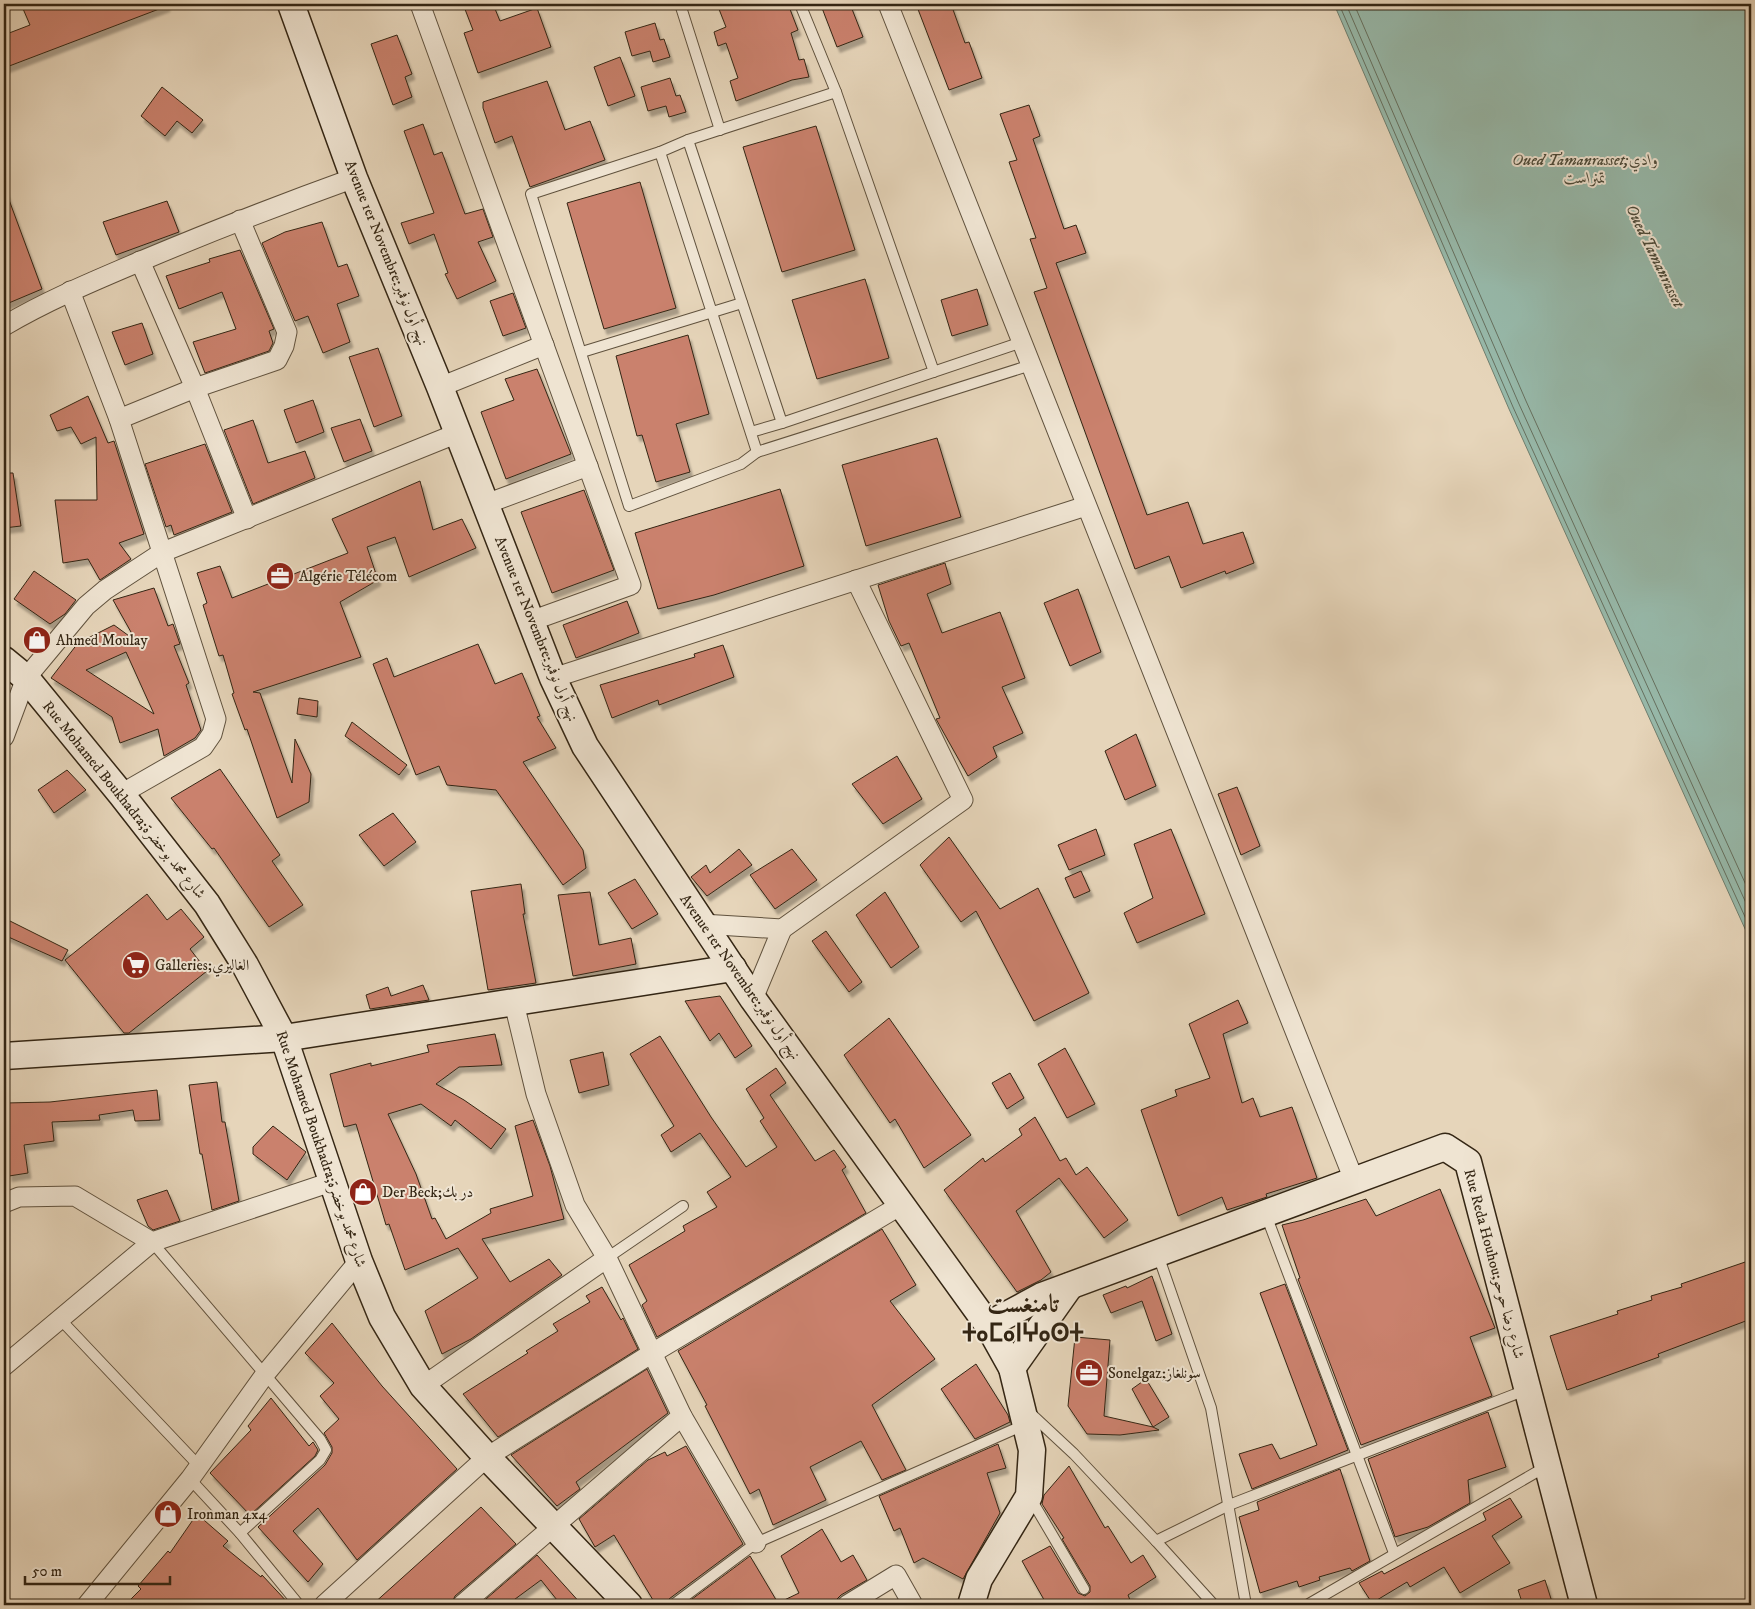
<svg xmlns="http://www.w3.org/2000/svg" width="1755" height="1609" font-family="'IM FELL DW Pica',Amiri,'Noto Sans Tifinagh',serif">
  <defs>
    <filter id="shadow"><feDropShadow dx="3" dy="5.5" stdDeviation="1" flood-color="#0004"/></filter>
  </defs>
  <rect width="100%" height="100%" fill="#e6d5ba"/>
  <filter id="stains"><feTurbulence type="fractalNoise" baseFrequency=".004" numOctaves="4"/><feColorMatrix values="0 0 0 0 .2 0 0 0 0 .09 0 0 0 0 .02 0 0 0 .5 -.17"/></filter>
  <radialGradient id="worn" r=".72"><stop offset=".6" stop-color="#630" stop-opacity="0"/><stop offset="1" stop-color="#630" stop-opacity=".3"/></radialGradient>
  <path fill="#97b9aa" stroke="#6f7e6e" d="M1334,4H1751V942L1509,409Z"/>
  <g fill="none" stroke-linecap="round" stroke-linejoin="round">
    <g stroke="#66705f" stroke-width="1">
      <path d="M1339,4L1513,407L1751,930"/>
      <path d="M1346,4L1519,404L1751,914"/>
      <path d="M1354,4L1526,401L1751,896"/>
    </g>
  </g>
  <g fill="#ca816d" stroke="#342614" fill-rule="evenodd" filter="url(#shadow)">
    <path d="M21,4H167V6L4,68V35L30,25Z"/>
    <path d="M463,4H493L500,21L537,8L551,47L478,73L464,33L473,30Z"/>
    <path d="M717,4H788L798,30L791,33L799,60L804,59L809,77L792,80L736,101L730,81L738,78L726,43L718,46L714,32L726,27Z"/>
    <path d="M833,4H850L863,37L837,47L822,8Z"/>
    <path d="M916,4H951L965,43L969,42L982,78L949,90Z"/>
    <path d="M655,23L660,40L664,39L670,57L653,62L650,51L632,56L625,32Z"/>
    <path d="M397,35L412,74L405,77L412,97L393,105L371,44Z"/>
    <path d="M620,57L635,96L608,106L594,67Z"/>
    <path d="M670,78L676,96L680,95L686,112L669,117L666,106L648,111L641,87Z"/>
    <path d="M547,81L565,130L590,121L605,160L530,187L512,136L495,143L483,108V102Z"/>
    <path d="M162,87L203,120L192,133L177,121L165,136L141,116Z"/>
    <path d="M1029,105L1040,136L1033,139L1064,229L1076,225L1086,253L1056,263L1147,515L1188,502L1203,544L1243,532L1254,563L1226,574L1225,571L1181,588L1169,556L1135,569L1034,292L1047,288L1030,239L1036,238L1009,162L1017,160L1000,114Z"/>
    <path d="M423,124L434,155L442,152L465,214L483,209L493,237L478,242L496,281L457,299L445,274L448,273L434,234L409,244L401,223L434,213L404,131Z"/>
    <path d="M816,126L855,250L782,272L743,147Z"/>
    <path d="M640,182L676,308L604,329L567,203Z"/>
    <path d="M5,189L42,289L4,305V190Z"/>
    <path d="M167,201L179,232L116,255L103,222Z"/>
    <path d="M322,222L338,267L347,264L359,296L337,304L350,342L323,353L308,316L295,321L262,243L285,232Z"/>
    <path d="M240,250L274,329L269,331L273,343L269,351L205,373L193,342L236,329L222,292L179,309L166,276L210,262L209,259Z"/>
    <path d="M865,279L889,358L817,379L792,300Z"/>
    <path d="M977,289L988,325L952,336L941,300Z"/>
    <path d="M513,293L526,328L503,336L490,301Z"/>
    <path d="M142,323L153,354L125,365L112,332Z"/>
    <path d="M688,335L709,414L676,424L690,472L656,482L642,435L637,436L616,356Z"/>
    <path d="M378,348L402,416L374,427L349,357Z"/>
    <path d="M537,369L571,454L506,479L481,412L514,400L505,379Z"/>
    <path d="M88,396L108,443L114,441L144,534L119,543L131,559L100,580L88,559L63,563L55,500H97L96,437L81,444L71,427L57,431L50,415Z"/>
    <path d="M313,400L324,432L296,443L284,410Z"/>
    <path d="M360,419L372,451L344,462L331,428Z"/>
    <path d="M253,420L268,463L305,451L315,478L253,504L224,430Z"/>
    <path d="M937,438L961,517L866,546L842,465Z"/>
    <path d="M205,444L232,512L174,535L171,525L166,527L145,464Z"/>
    <path d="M4,473H13L21,526L4,528Z"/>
    <path d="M420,481L433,530L462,519L476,548L409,577L395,537L367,547L378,580L340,602L361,657L253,692L260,693L292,783L295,739L311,774L309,802L277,818L247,729L245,730L232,694L234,693L223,655L219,656L203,605L207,603L197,573L220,566L232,598L348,553L332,519Z"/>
    <path d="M780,489L804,566L714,595L658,609L635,533Z"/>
    <path d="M584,490L614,570L552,593L521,512Z"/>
    <path d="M945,563L951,584L927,594L942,633L1000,612L1025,678L1002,687L1023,733L993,747L997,757L968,776L936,719L940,718L909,643L901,646L889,621L878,585Z"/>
    <path d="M34,571L76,600L65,614L50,624L14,599Z"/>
    <path d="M154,588L168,626L173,624L180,644L174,646L189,683L186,685L201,730L195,738L164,756L158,729L120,743L112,717L51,678L78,643L114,625L136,641L113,600ZM126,652L154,714L86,670Z"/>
    <path d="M1078,589L1101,652L1070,666L1044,603Z"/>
    <path d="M627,601L639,633L576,658L563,625Z"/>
    <path d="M478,644L495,684L522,673L540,716L537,717L556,748L523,762L583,850L586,868L563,885L496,790L447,785L439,766L416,775L373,664L387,658L394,677Z"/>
    <path d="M723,645L734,677L659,705L658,700L612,718L600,685L695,657L694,654Z"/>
    <path d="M299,698L318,701L317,717L297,714Z"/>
    <path d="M352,722L407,765L399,775L345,736Z"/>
    <path d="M1136,734L1156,786L1125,800L1105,751Z"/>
    <path d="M897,756L922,799L883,824L852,784Z"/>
    <path d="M220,769L280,855L272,861L303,905L269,927L214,848L212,849L171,798Z"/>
    <path d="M67,770L86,790L54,813L38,790Z"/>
    <path d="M1237,787L1260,846L1241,855L1218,794Z"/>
    <path d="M393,813L416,842L384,866L359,835Z"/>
    <path d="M1096,829L1105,855L1069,870L1058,845Z"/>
    <path d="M1171,829L1205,914L1137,943L1124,913L1153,898L1134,844Z"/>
    <path d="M949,837L1000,909L1038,888L1089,993L1034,1021L976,911L961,922L920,865Z"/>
    <path d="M739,849L752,865L707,896L691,877L706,865L710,873Z"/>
    <path d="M792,849L817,880L775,909L750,875Z"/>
    <path d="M1081,871L1090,891L1074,898L1065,878Z"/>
    <path d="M635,879L658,914L632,929L608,893Z"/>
    <path d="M521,884L525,914H523L536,983L488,990L471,891Z"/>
    <path d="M590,892L599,945L631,938L636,964L573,976L558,895Z"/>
    <path d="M885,892L919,947L891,968L856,915Z"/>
    <path d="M147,894L167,920L181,909L204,937L190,949L207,971L129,1033H124L65,960Z"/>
    <path d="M4,918L68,950L62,961L4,935Z"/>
    <path d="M826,931L862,982L849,992L812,941Z"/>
    <path d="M423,985L429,1000L370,1009L366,995L388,987L391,996Z"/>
    <path d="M720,996L752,1046L735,1058L719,1033L710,1041L685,1001Z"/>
    <path d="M1238,1000L1248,1023L1223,1034L1242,1103L1253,1098L1260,1117L1292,1107L1317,1178L1266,1194L1267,1197L1227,1210L1222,1197L1178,1216L1141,1110L1177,1096L1175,1090L1210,1078L1189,1024Z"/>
    <path d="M889,1018L971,1135L924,1168L895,1119L890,1123L844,1055Z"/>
    <path d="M495,1034L502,1065L459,1067L436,1084L464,1100L506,1129L491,1149L455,1120L451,1126L421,1104L388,1114L416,1174L432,1219L435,1218L446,1239L491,1213L490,1209L533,1196L515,1126L533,1120L550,1166L564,1219L482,1239L510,1282L549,1259L562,1275L471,1339L442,1354L425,1311L478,1278L458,1248L405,1270L389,1224L386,1225L356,1124L344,1127L330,1074L371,1063V1066L429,1052L427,1045Z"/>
    <path d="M660,1036L711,1117L746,1167L777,1147L760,1121L764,1118L746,1089L776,1068L786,1083L770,1095L815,1161L834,1150L846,1167L842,1170L866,1213L657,1337L642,1305L647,1301L629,1265L685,1231L683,1226L717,1207L707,1192L731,1177L700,1133L671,1152L661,1135L674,1126L630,1054Z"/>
    <path d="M1065,1048L1095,1104L1067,1118L1038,1064Z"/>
    <path d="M603,1052L609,1085L579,1093L570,1060Z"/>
    <path d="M1010,1073L1024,1098L1007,1109L992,1083Z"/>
    <path d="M217,1082L222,1122H225L239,1201L212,1210L202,1154H200L189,1085Z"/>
    <path d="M157,1090L160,1120L135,1121L133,1110L99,1115L100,1120L52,1122L54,1141L24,1145L28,1173L9,1176L4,1138V1132H8L5,1103L50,1102Z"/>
    <path d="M1035,1117L1060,1161L1066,1158L1076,1175L1087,1167L1128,1220L1104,1238L1059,1178L1016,1211L1051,1272L1041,1280L1017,1292L944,1190L983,1158L985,1162L1022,1135L1019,1129Z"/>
    <path d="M273,1126L306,1152L287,1180L253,1154V1147Z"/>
    <path d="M1440,1189L1495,1328L1470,1337L1492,1396L1361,1445L1298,1279L1300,1278L1282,1225L1303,1220L1366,1199L1376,1216Z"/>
    <path d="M167,1190L180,1221L153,1230L148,1226L137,1200Z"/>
    <path d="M882,1229L916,1285L890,1301L935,1359L872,1405L906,1470L882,1480L861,1441L810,1467L826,1500L773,1525L759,1489L750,1494L705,1406L707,1405L678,1351Z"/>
    <path d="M1751,1260V1319L1658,1354L1659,1357L1567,1390L1550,1336L1618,1314L1617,1311L1652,1300L1651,1296L1682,1287L1681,1284Z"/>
    <path d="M1152,1276L1172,1334L1156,1341L1142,1301L1111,1313L1103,1295L1126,1286L1127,1288Z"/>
    <path d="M1285,1284L1348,1450L1252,1489L1239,1454L1272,1444L1280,1459L1317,1445L1260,1293Z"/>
    <path d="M602,1287L621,1320L623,1318L638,1349L498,1437L463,1394L528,1353L526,1351L558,1331L553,1324L590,1302L586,1296Z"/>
    <path d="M332,1323L382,1386L457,1469L357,1560L318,1508L293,1531L323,1564L308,1582L258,1527L325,1465L332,1453V1447L324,1433L339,1419L320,1396L334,1383L305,1353Z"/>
    <path d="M1075,1337L1110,1340L1104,1416L1153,1427L1132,1389L1146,1379L1169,1417L1153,1427L1159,1430L1120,1435L1087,1434L1068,1406Z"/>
    <path d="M976,1364L1008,1415L1010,1422L975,1439L941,1389Z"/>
    <path d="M647,1369L668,1413L576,1482L580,1489L557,1506L511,1455Z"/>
    <path d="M271,1398L309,1446L313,1442L318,1450L315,1456L250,1515L210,1473L251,1430L248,1426Z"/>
    <path d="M1488,1412L1506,1467L1468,1480L1470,1503L1428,1527L1395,1537L1368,1459Z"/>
    <path d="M998,1444L1006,1468L987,1473L1000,1513L963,1579L923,1558L914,1563L900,1528L894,1531L879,1496Z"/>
    <path d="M686,1446L743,1544L669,1599L666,1605H656L614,1535L595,1547L579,1519L648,1460L665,1452L667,1456Z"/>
    <path d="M1069,1466L1105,1528L1108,1526L1131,1563L1143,1555L1156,1577L1128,1595L1132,1605H1047L1022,1561L1050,1546L1078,1593L1085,1596L1090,1592V1586L1062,1539L1064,1538L1042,1504L1044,1495Z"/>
    <path d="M1340,1469L1370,1561L1352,1571L1350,1568L1319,1577L1320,1580L1299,1587L1297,1581L1260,1593L1239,1517L1259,1510L1257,1502Z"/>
    <path d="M1510,1498L1522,1517L1492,1536L1510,1563L1460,1593L1444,1567L1410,1587L1407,1582L1372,1603L1359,1583L1382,1571L1384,1574L1486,1520L1483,1513Z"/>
    <path d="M481,1507L516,1544L455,1596L451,1605H372Z"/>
    <path d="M197,1514L228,1541L223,1546L261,1577L262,1575L290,1605H125L141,1589L138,1586L168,1551L170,1553Z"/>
    <path d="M822,1529L841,1562L853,1555L867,1580L841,1595L831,1605H684L750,1556L778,1603L799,1593L781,1556Z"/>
    <path d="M537,1555L582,1605H561L541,1580L507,1605H479Z"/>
    <path d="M1545,1580L1553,1605H1523L1518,1590Z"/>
  </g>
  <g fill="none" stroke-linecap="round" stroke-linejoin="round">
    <defs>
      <g id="lane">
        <path d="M680,4L720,130"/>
        <path d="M800,4L836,92"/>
        <path d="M688,140L660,152L757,452L1031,365"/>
        <path d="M660,152L531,194L629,506L741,464L757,452"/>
        <path d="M582,352L742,303"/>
        <path d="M934,372L836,92L688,140L782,423L1022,342"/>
        <path d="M751,432L782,423"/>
        <path d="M1266,1215L1394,1553"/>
        <path d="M152,1242L320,1439L326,1450L320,1460L240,1533"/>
        <path d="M1158,1255L1211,1408L1246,1605"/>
        <path d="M607,1258L683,1206"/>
        <path d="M60,1319L199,1466"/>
        <path d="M1030,1413L1074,1454L1156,1541L1229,1505L1526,1390"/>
        <path d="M190,1479L240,1533L299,1605"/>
        <path d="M1031,1499L1084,1589"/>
        <path d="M1156,1541L1214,1605"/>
        <path d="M673,1605L756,1543L1024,1425"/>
        <path d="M1307,1605L1547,1466"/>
      </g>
      <g id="street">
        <path d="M420,4L631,585L531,621"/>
        <path d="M888,4L1354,1180"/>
        <path d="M140,261L195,388L247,519"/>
        <path d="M70,291L119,419L216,719L212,734L203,747L121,794"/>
        <path d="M4,326C48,300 94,281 141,261C212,231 282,204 354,178"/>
        <path d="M440,387L544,345"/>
        <path d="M119,419L195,388L277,360L284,346L287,332L240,220"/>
        <path d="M486,504L588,466"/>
        <path d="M553,678L1086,506"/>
        <path d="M4,737L26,678L86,606L105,590L163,552L458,433"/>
        <path d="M702,924L782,929L963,800L856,580"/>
        <path d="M753,999L782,929"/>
        <path d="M514,1003L536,1094L575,1205L607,1258L682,1416L756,1543"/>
        <path d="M4,1203L19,1197L75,1196L152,1242L334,1181"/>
        <path d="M4,1366L152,1242"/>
        <path d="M423,1386L607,1258"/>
        <path d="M87,1605L190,1479L266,1373L359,1261"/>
        <path d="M324,1605L487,1457L654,1352L901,1205"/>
        <path d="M462,1605L682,1416"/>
        <path d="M847,1605L896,1575L913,1605"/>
      </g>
      <g id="secondary">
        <path d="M291,4L354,178L440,387L553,678L585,746L753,999L988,1325L1012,1368L1032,1450L1029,1496L979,1579L971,1605"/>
        <path d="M4,660L26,678L121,794L207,904L245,965L284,1038L359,1261L382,1317L423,1386L487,1457L629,1605"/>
        <path d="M4,1056L284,1038L733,968"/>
        <path d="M988,1325L1042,1296L1445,1147L1468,1162L1584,1605"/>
        <path d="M1012,1368L1070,1286"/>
      </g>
    </defs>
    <use href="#lane" stroke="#60523e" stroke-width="12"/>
    <use href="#street" stroke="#60523e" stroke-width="21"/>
    <use href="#secondary" stroke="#342614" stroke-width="29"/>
    <use href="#lane" stroke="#efe4d2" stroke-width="10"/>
    <use href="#street" stroke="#efe4d2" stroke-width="19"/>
    <use href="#secondary" stroke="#efe4d2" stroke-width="26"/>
  </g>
  <defs>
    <symbol id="office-disc" viewBox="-11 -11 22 22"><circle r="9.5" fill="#8f2418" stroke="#efe4d2"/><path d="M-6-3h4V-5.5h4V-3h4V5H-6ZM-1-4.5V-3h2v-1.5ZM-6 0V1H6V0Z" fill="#fff"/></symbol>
    <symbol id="shop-disc" viewBox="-11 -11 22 22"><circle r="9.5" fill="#8f2418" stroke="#efe4d2"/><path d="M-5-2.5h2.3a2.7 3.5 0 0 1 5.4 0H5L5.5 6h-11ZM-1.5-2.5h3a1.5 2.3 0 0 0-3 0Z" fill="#fff"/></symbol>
    <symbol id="supermarket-disc" viewBox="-11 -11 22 22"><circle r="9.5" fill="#8f2418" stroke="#efe4d2"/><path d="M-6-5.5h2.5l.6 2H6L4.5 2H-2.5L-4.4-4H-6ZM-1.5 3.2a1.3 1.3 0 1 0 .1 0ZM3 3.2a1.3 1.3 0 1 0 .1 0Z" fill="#fff"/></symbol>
  </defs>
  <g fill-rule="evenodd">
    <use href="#office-disc" x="264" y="560" width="32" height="32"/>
    <use href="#shop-disc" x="21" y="624" width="32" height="32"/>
    <use href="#supermarket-disc" x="120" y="949" width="32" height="32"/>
    <use href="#shop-disc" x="347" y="1176" width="32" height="32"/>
    <use href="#office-disc" x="1073" y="1357" width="32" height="32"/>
    <use href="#shop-disc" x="152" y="1498" width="32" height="32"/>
  </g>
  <g text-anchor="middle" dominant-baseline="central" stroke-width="4" stroke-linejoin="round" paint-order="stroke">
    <g font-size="15" fill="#342614" stroke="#efe4d2">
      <text transform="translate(386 253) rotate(68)">Avenue 1er Novembre;نهج أول نوفمبر</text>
      <text transform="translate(536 629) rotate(68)">Avenue 1er Novembre;نهج أول نوفمبر</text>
      <text transform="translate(124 800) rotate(51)">Rue Mohamed Boukhadra;شارع محمد بوخضرة</text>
      <text transform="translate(740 977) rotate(55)">Avenue 1er Novembre;نهج أول نوفمبر</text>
      <text transform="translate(321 1149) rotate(71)">Rue Mohamed Boukhadra;شارع محمد بوخضرة</text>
      <text transform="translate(1494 1264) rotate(75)">Rue Reda Houhou;شارع رضا حوحو</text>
    </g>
    <g font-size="15" fill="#342614" stroke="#efe4d2" text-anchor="start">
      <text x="299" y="576">Algérie Télécom</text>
      <text x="56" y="640">Ahmed Moulay</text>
      <text x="155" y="965">Galleries;الغاليري</text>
      <text x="382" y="1192">Der Beck;در بك</text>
      <text x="1108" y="1373">Sonelgaz;سونلغاز</text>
      <text x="187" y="1514">Ironman 4x4</text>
    </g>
    <g font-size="16" font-style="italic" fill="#4d4b3a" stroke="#efe4d2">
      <text x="1585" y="160">Oued Tamanrasset;وادي<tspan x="1585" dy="18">تمنراست</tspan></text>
      <text transform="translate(1655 256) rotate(64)">Oued Tamanrasset</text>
    </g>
    <g font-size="25" font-weight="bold" fill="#342614" stroke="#efe4d2">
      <text x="1023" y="1304">تامنغست<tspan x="1023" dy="29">ⵜⴰⵎⴰⵏⵖⴰⵙⵜ</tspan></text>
    </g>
  </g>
  <rect width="1755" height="1609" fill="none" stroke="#e6d5ba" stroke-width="20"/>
  <rect x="5" y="5" width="1745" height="1599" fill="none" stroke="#342614" stroke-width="2.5"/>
  <rect x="10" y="10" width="1735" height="1589" fill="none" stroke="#342614"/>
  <path d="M25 1576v8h145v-8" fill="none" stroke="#342614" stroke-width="2.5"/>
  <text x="32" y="1576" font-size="15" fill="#342614" stroke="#efe4d2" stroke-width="4" paint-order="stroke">50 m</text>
  <rect width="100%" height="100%" filter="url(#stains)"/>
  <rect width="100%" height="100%" fill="url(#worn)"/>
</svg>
